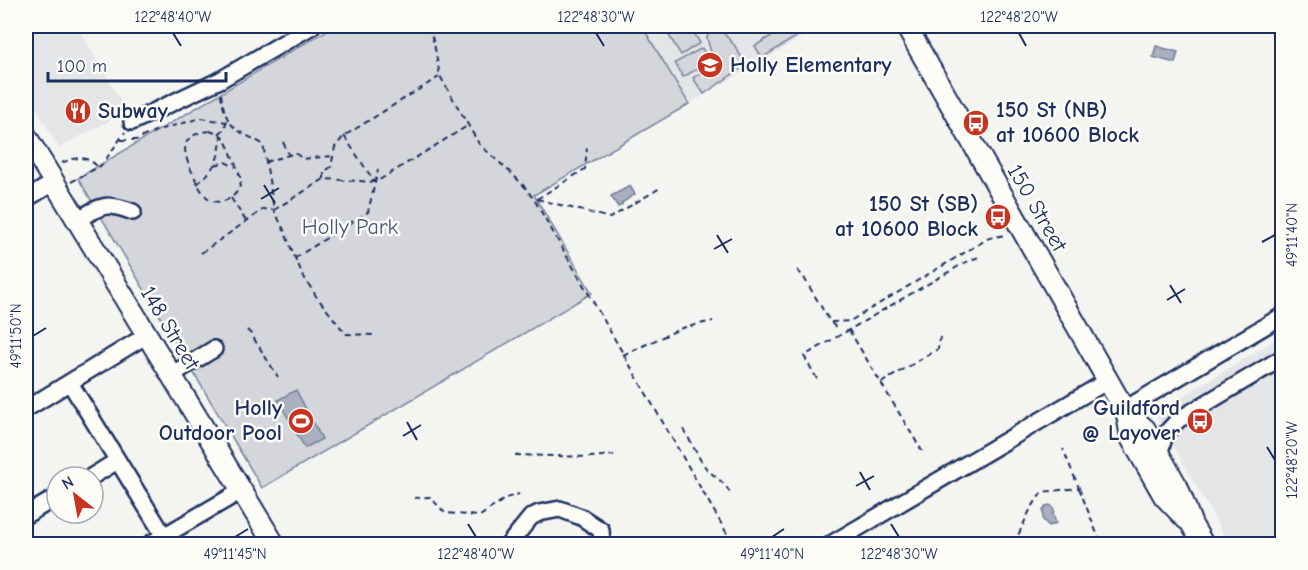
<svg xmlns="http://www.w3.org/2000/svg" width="1308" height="570" font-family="'Comic Neue',sans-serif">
  <rect width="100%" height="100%" fill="#f4f4f1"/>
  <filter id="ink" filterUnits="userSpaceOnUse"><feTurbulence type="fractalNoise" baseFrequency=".0167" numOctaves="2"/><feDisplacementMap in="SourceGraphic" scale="12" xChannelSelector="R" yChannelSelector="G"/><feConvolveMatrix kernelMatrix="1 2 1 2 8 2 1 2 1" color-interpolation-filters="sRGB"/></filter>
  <g filter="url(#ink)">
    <g fill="#e4e5e6">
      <path d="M26,26H77L127,111L59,148L26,90Z"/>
      <path d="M642,26H821L689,104Z"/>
      <path d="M1282,336V529L1257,544H1229L1155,413Z"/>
    </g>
    <g fill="#d4d6db" stroke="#78829c" stroke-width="1.5">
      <path d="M334,26H642L689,104L534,195L592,293L262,488L78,178Z"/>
      <path d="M682,26H690L700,43L681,55L668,34Z"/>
      <path d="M717,26L735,46L746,65L704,94L693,78L714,63L707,38L709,31Z"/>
      <path d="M787,26H800L804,32L762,58L755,46Z"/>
      <path d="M702,48L710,62L683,77L675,63Z"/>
    </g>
    <g fill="#aab0bf" stroke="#717c98" stroke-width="1.5">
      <path d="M1156,46L1178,52L1175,63L1153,57Z"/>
      <path d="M630,186L635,194L622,203V205L618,207L611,196Z"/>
      <path d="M296,390L322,439L305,448L278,400Z"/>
      <path d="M1050,505L1053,507L1054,510L1053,514L1056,523L1049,526L1043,520V511L1046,506Z"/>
    </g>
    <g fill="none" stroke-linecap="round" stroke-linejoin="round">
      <defs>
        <g id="minor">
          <path d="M132,122L220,80L312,26"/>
          <path d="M26,199L53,183"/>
          <path d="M76,221C101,206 104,201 133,212"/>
          <path d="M171,375L214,349"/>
          <path d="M70,383L169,544"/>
          <path d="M26,409L147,335"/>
          <path d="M1125,409L1282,316"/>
          <path d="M1159,455L1165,434L1178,420L1282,358"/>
          <path d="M91,477L117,461"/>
          <path d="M26,515L57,497"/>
          <path d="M150,544L241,491"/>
          <path d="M509,544L531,517L539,513L560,509L581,517L601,530L602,544"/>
          <path d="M831,544L1109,380"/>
        </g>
        <g id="major">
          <path d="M906,26L1127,414L1145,429L1178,488L1192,525L1203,544"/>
          <path d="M26,136L274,544"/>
          <path d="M1127,414L1131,438L1164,496L1186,519"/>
        </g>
      </defs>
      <use href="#minor" stroke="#1b2f5e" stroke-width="20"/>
      <use href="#major" stroke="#1b2f5e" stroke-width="24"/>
      <g stroke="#1b2f5e" stroke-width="2" stroke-dasharray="6 4.5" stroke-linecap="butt">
        <path d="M428,26L434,43L440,76L479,144L509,171L525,187L535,201L733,544"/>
        <path d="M221,94C226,129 235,129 263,144L274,210L324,179L376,182L469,125"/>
        <path d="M112,111L119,118"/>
        <path d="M210,131C214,133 220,134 223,137C227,142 240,174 241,180C241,186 237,193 233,196C227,201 218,204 211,200C203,196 198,185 195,178C183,154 176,135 210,131Z"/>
        <path d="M219,134L225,128L226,122"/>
        <path d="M344,136L374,181"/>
        <path d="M121,140H136L155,131L201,118L226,122L228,121"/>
        <path d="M283,142L289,155"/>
        <path d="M265,162L289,155L297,154L302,159L334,156"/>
        <path d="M62,163C75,157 86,155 97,166"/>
        <path d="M215,165L225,162L235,167"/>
        <path d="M324,179V172L331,167L335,147L344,136L439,77"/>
        <path d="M71,182L102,165L125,132"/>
        <path d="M197,184C215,169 220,158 221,136"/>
        <path d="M231,198L246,221"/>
        <path d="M537,199L610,218L660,188"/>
        <path d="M537,199L585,169L587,148"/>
        <path d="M201,253L264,209L274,210L284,230L295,258L304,277L316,296L346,334L373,335"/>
        <path d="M295,258L368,212L378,170"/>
        <path d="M797,270L803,276L829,320L837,329"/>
        <path d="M831,322L850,321L989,238L1006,235"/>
        <path d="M247,330L251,334L278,377"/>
        <path d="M849,330L922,451"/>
        <path d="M623,355L682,328L713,321"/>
        <path d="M817,379L804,356L964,263L981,256"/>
        <path d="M881,383L938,349L940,337"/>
        <path d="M683,429C691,441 697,456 706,468C714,477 724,481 730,493"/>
        <path d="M515,455L590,457L614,455"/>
        <path d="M1079,488L1101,544"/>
        <path d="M414,498L430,497L445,513L480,516L506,498L519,494"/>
        <path d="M1014,544L1030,510L1042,492L1079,488L1063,449"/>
        <path d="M1273,544L1282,539"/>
      </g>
      <use href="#minor" stroke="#fdfcf7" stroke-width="15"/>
      <use href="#major" stroke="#fdfcf7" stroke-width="20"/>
    </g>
  </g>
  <path fill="none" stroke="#1b2f5e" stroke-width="2" d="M173,33L181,46M596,33L604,46M1019,33L1026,46M264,185L275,203M261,199L279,188M717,235L728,253M1262,242L1275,235M714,249L732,239M1170,285L1181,303M1167,300L1185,289M33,336L46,328M407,422L417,440M403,436L421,425M1267,447L1275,460M860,472L870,490M856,486L874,476M468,524L476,537M891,524L899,537M235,537L248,529M772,537L784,529"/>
  <defs>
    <symbol id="school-disc" viewBox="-11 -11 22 22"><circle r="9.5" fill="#c8321e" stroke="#fdfcf7"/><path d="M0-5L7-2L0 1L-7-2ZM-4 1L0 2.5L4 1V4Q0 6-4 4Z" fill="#fff"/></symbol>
    <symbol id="restaurant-disc" viewBox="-11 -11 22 22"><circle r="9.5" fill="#c8321e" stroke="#fdfcf7"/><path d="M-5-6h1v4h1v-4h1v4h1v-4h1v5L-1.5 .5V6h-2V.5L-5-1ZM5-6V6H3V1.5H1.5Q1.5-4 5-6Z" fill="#fff"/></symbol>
    <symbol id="bus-disc" viewBox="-11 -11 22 22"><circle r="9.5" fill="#c8321e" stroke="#fdfcf7"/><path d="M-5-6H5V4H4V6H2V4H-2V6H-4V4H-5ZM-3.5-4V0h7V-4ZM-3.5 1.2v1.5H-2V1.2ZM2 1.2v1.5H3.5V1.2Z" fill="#fff"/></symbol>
    <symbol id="stadium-disc" viewBox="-11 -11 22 22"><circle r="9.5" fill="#c8321e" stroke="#fdfcf7"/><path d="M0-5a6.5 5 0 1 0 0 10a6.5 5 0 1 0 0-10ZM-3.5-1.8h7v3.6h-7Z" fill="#fff"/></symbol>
  </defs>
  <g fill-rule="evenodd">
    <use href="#school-disc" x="695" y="50" width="30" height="30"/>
    <use href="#restaurant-disc" x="63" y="96" width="30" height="30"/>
    <use href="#bus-disc" x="961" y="108" width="30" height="30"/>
    <use href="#bus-disc" x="983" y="202" width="30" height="30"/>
    <use href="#stadium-disc" x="286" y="406" width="30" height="30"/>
    <use href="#bus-disc" x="1185" y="406" width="30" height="30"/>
  </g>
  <g text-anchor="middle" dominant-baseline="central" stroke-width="5" stroke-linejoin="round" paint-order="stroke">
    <g font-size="22" font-weight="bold" fill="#1b2f5e" stroke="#fdfcf7" text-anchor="start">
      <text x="730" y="65">Holly Elementary</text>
      <text x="996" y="110">150 St (NB)<tspan x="996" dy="25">at 10600 Block</tspan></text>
      <text x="98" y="111">Subway</text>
      <text x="978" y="204" text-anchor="end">150 St (SB)<tspan x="978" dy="25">at 10600 Block</tspan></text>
      <text x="282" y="408" text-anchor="end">Holly<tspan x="282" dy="25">Outdoor Pool</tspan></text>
      <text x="1180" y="408" text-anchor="end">Guildford<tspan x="1180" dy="25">@ Layover</tspan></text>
    </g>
    <g font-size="22" fill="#1b2f5e" stroke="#fdfcf7">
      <text transform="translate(1037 208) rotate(60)">150 Street</text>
      <text transform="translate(170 328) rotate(59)">148 Street</text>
    </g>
    <g font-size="22" fill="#49597d" stroke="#fdfcf7">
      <text x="350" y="227">Holly Park</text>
    </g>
  </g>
  <rect width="1308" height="570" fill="none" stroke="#fdfcf7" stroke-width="66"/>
  <g transform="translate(75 495) rotate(329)"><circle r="28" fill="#fdfcf7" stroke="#a3aaba" stroke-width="1.5"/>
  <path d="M0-4.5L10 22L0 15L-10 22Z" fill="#c8321e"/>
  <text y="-9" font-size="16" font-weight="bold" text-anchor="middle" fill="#1b2f5e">N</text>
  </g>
  <path d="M48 72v9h178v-9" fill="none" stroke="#1b2f5e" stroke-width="3"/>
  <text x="57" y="72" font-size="18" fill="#1b2f5e" stroke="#fdfcf7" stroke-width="4.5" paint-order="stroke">100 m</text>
  <rect x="33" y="33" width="1242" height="504" fill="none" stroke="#1b2f5e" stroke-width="2"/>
  <g font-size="15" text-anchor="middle" fill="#1b2f5e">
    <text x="173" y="22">122°48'40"W</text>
    <text x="596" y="22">122°48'30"W</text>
    <text x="1019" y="22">122°48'20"W</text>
    <text transform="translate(1292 235) rotate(-90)" y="5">49°11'40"N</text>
    <text transform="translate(16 336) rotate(-90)" y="5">49°11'50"N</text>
    <text transform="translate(1292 460) rotate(-90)" y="5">122°48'20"W</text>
    <text x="235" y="559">49°11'45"N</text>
    <text x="476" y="559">122°48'40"W</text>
    <text x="772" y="559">49°11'40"N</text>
    <text x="899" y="559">122°48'30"W</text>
  </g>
</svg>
